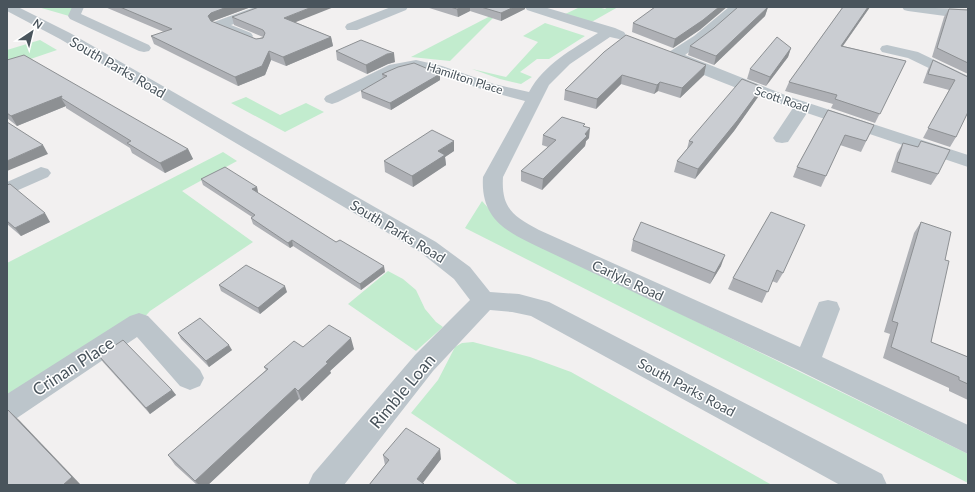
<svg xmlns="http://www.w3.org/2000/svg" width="975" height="492" font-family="Lato,sans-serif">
  <rect width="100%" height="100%" fill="#f2f0f0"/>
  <g fill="#c2ecce">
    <path d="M38,7H73L69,16Z"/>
    <path d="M580,7H598L605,9L608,7H618L588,24L561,16Z"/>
    <path d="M500,11L450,61L411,57Z"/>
    <path d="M545,23L585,36L549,59H537L520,72L532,77L521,84L500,79L472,69L506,77L538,42L523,36Z"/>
    <path d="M40,40L57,50L7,67V50Z"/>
    <path d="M246,97L280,115L306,103L324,112L285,132L231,103Z"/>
    <path d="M223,152L237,161L182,191L253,242L150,311L139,323L7,409V263Z"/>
    <path d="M482,201L507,229L968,454V483L465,228Z"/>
    <path d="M388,271L403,279L416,290L425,309L436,322L443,327L416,351L348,304Z"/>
    <path d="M473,342L530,357L571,372L772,485H519L411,413L438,380L455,347L462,343Z"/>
  </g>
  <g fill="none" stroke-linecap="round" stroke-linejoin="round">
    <g fill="#bcc5cb" fill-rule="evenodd">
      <path d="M7,7H18L70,33L436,242L470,267L490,292L519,294L549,302L882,474L887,485H840L531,316L512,312L490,310L433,371L344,485H308L313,474L415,355L470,300L454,279L420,252L60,39L7,11Z"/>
      <path d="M72,7H84L81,14L149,45L151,48L149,51L144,52L139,51L70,19L68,16Z"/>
      <path d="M255,7H272L270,10L231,25L251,33L253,36L251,39H241L214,28L212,25L214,22Z"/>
      <path d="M391,7H408L406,10L357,30H347L345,27L347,24Z"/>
      <path d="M525,7H544L615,28L624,32L626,35L624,38L619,39L610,37L570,64L549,85L503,177C501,208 513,216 539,230L800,347L819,302L828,300L837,302L840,309L822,357L968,425V454L798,370L547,251C512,234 480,223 483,177L525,101L484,90L432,72L416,68L398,72L338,102L332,104L326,102L324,99L326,96L389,65L416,60L442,66L494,84L529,92C544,64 573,49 598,33L527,10Z"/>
      <path d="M729,7H742L711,36L685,55L790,97L968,155V167L807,113L788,142L782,143L776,142L773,138L793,108C774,102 675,67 667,55L669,52L694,36Z"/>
      <path d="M902,7L968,9V17L945,16L908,11L904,10Z"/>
      <path d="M887,45L918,52L968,76V87L908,58L882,52L880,49L882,46Z"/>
      <path d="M41,167L48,169L51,173L48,177L7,195V182Z"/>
      <path d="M139,313L148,316L200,370L204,378L200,386L190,390L180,386L137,337L17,418L7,422V394L130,316Z"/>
    </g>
  </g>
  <g fill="#aeb0b5">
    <path d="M105,7H251L213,21L212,22L256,39L263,37L234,25L232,17L295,22L331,37L333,46L286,66L271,60L265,75L238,86L154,44L151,36L164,32Z"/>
    <path d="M426,7H525V9L501,21L470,11L458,17Z"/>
    <path d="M768,7L765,16L714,65L688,55L690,46Z"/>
    <path d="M843,7H870L843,46L906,61L875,123L831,108L833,104L785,91L789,82Z"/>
    <path d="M949,9L968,10V74L932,57L944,17Z"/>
    <path d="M633,23L701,29L673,48L632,32Z"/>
    <path d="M791,48L788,57L766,86L747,79L750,69Z"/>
    <path d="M336,51L395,62L388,64L367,74L337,60Z"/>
    <path d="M604,52L706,65L704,75L680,98L658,91L654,94L621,84L596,109L564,100L565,90Z"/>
    <path d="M7,60L188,149L193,159L165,173L132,153L130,148L66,108V106L17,126L7,118Z"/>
    <path d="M933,60L968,77L956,137L950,147L923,138L949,90L923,83L928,69Z"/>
    <path d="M382,74H440V80L391,110L362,98L361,91L383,79Z"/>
    <path d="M758,97L734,131L695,179L674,172L677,161L687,149L689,141Z"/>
    <path d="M828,110L874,125L861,152L840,145L821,187L793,177L797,167Z"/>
    <path d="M584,127L589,138L586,141L585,146L542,190L521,181V171L548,147L542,145L543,135Z"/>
    <path d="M903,143L938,174L931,185L891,172L897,153Z"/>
    <path d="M454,151L445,157L446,165L413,187L385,172L384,161Z"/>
    <path d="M201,179L257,187L258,193L336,242L385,272L361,290L293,246L290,248L253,224L251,218L252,217L203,185Z"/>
    <path d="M7,185L50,222L21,236L7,224Z"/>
    <path d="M771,212L783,273L777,283L772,281L762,303L728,289L733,278Z"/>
    <path d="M921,222L945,260L931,342L968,357V400L949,391V388L883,358L890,334L884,332L914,233Z"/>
    <path d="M633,240L721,266L710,284L631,251Z"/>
    <path d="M219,285L287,292L260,314L221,291Z"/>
    <path d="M178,333L232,350L209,367L181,339Z"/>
    <path d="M303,347L354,349L330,371L331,373L302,401L299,399L208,485H197L175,465L168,455L266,370L264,367Z"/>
    <path d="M99,356L172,390L176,395L150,414L103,362Z"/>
    <path d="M383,455L441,459L423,483L424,484V485H369L385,465Z"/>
  </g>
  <g fill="#8d9093">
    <path d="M227,7H251L213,21L211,24L208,16L211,13Z"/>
    <path d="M312,7H334L286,26L284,18Z"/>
    <path d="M462,7H470V11L458,17L457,9Z"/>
    <path d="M514,7H525V9L501,21V13Z"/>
    <path d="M719,7H727L701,29L673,48L675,39Z"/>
    <path d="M768,7L765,16L714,65L716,56Z"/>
    <path d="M868,7H870L837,54L841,46Z"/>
    <path d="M331,37L333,46L286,66L283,57Z"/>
    <path d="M791,48L788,57L766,86L770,77Z"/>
    <path d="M269,51L271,60L265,75L238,86L235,77Z"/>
    <path d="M394,53L395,62L388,64L367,74L366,65L387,54Z"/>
    <path d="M706,65L704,75L680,98L682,88Z"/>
    <path d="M440,74V80L391,110L390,103Z"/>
    <path d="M622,75L621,84L596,109L597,99Z"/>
    <path d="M660,82L658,91L654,94L657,85Z"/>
    <path d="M762,87L758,97L734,131L695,179L698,169Z"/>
    <path d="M62,96L61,98L66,106L17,126L11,116Z"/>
    <path d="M590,128L589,138L586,141L585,146L542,190L543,179Z"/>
    <path d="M454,141V151L445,157L446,165L413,187L412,176L438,151Z"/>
    <path d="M43,145L48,154L7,171V161Z"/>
    <path d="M188,149L193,159L165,173L160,163Z"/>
    <path d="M257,187L258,193L254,195L252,189Z"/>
    <path d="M45,213L50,222L21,236L15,228Z"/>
    <path d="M292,240L293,246L290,248L288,243Z"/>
    <path d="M725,255L721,266L710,284L715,273Z"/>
    <path d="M384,266L385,272L361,290L360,284Z"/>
    <path d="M285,286L287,292L260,314L258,308Z"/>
    <path d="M351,338L354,349L330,371L331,373L302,401L298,391L326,362Z"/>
    <path d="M229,345L232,350L209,367L206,361Z"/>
    <path d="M295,388L299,399L208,485H199L195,481Z"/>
    <path d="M172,390L176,395L150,414L146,408Z"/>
    <path d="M8,410L19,420L81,485H63Z"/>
    <path d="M440,449L441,459L421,485L417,479Z"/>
  </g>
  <g fill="#cacdd2" stroke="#8d9093">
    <path d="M120,7H227L211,13L208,16L211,21L256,39L263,38L265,33L263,30L232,17L259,7H312L284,18L331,37L283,57L269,51L262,66L235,77L151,36L172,29Z"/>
    <path d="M450,7H462L457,9Z"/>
    <path d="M481,7H514L501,13Z"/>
    <path d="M655,7H719L703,20L675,39L633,23Z"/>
    <path d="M738,7H768L716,56L690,46L714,28Z"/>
    <path d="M843,7H868L841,46L906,61L880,114L835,99L837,95L789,82Z"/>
    <path d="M949,9L968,10V63L937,48Z"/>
    <path d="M626,35L706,65L682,88L660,82L657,85L622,75L597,99L565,90L604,52Z"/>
    <path d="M777,37L791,48L770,77L750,69Z"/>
    <path d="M361,40L394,53L387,54L366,65L336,51Z"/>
    <path d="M24,55L188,149L160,163L127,143L131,141L61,98L62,96L11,116L7,113V60Z"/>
    <path d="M933,60L968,77V112L956,137L928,128L955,80L928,74Z"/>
    <path d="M414,63L440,74L390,103L361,91L387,76L382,74L398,67Z"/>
    <path d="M742,79L762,87L737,121L698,169L677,161L693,142L689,141Z"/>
    <path d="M828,110L874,125L866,141L845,135L826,176L797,167Z"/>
    <path d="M562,117L585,124L583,126L590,128L585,134L587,136L543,179L521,171L556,140L543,135Z"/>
    <path d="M7,122L43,145L7,161Z"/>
    <path d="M432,130L454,141L438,151L445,155L412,176L384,161Z"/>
    <path d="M921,141L950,150L938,174L897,162L903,143L918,147Z"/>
    <path d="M225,167L257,187L252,189L336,242L340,240L384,266L360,284L292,240L288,243L251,218L255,215L201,179Z"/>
    <path d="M10,184L45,213L15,228L7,221V185Z"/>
    <path d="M771,212L805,225L783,273L777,270L768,292L733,278Z"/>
    <path d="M641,222L725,255L715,273L633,240Z"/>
    <path d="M921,222L951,232L945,260L949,261L931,342L968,357V384L959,380V377L891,347L898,323L892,321Z"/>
    <path d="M246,265L285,286L258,308L219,285Z"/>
    <path d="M200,318L229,345L206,361L178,333Z"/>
    <path d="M329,325L351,338L326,362L328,363L298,391L295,388L195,481L168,455L268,369L264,367L294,341L303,347Z"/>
    <path d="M123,340L172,390L146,408L99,356Z"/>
    <path d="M8,410L72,477L63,485H7V411Z"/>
    <path d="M406,428L440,449L417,479L424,484L423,485H369L389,460L383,455Z"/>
  </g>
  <g text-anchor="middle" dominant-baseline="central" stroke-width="3" stroke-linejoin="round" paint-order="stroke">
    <g font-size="12" fill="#49545c" stroke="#fff">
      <text transform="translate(465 78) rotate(18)">Hamilton Place</text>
      <text transform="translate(782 99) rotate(19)">Scott Road</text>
    </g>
    <g font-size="14" fill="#49545c" stroke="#fff">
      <text transform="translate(118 67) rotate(30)">South Parks Road</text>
      <text transform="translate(398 231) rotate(31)">South Parks Road</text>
      <text transform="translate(628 280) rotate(25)">Carlyle Road</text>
      <text transform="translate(687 387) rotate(28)">South Parks Road</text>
    </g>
    <g font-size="17" fill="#49545c" stroke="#fff">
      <text transform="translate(73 366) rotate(-33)">Crinan Place</text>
      <text transform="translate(402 391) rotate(-50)">Rimble Loan</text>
    </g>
  </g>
  <rect width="975" height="492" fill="none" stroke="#49545c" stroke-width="16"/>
  <g transform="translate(32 32) rotate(35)" stroke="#ffffff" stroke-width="3" paint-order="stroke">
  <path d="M0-3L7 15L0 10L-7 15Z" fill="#49545c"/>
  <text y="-6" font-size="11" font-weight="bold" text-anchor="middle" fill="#49545c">N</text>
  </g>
</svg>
